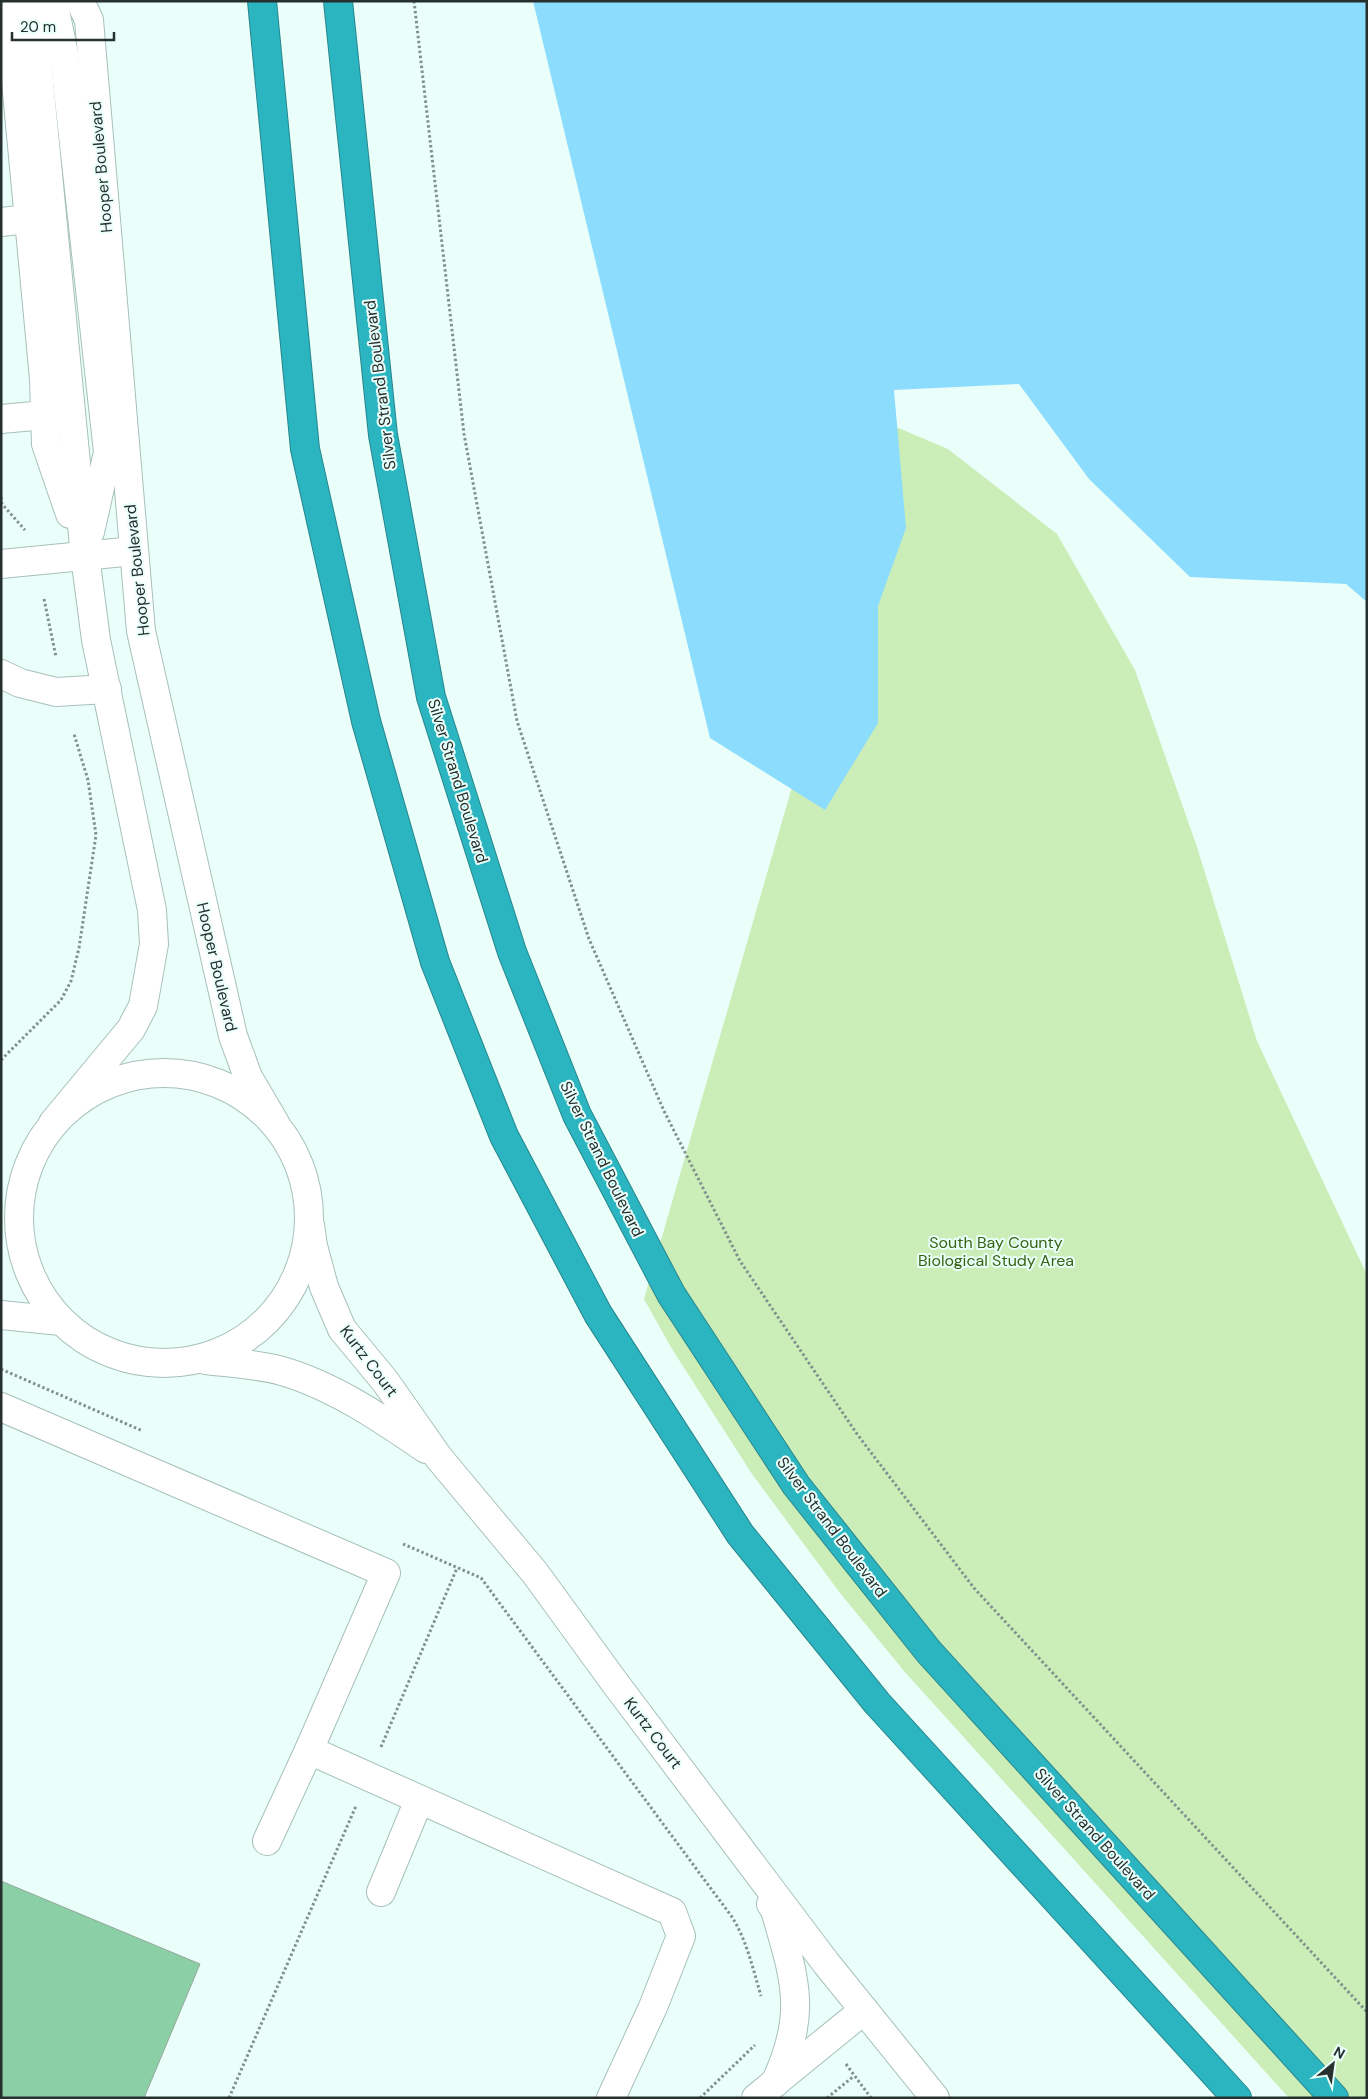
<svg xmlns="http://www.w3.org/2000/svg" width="1368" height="2099" font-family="'DM Sans',sans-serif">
  <rect width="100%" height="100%" fill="#eafffa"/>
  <path fill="#cbeeb8" d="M896,427L948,449L1057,534L1135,670L1197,847L1257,1041L1367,1275V2098H1289L904,1671L840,1593L752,1474L672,1349L644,1299Z"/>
  <path fill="#8cdcfd" d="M533,1H1367V602L1346,584L1190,577L1089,479L1019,384L894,390L906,528L878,606V723L825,810L710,738Z"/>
  <path fill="#8bcfa6" stroke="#94a79b" d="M1,1881L200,1964L144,2098H1Z"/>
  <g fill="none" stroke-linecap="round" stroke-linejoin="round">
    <defs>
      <g id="minor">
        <path d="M17,1L11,29L44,379L46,444L70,514"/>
        <path d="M36,1L37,61L85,556L96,640L152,910L154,944L143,1006L131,1029L53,1123"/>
        <path d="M53,1L64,54L108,452L90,532"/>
        <path d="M80,1L89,20L141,631L233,1036L248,1077L275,1123"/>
        <path d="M1,222L46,217"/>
        <path d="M1,419L45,415"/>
        <path d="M1,564L134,551"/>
        <path d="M1,674L20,683L56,692L107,689"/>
        <circle cx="164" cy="1218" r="145"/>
        <path d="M310,1225L313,1246L324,1287L342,1329L385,1381L439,1458L535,1573L615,1683L826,1963L935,2098"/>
        <path d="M1,1315L61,1321"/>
        <path d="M206,1360C231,1363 257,1364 282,1371C334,1386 382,1419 426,1449"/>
        <path d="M1,1407L386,1573L309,1750L267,1841"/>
        <path d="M309,1750L672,1912L681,1936L653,2007L611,2098"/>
        <path d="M381,1892L419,1800"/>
        <path d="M771,1904L775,1910C795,1979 808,2014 775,2083"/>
        <path d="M756,2098L864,2010"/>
      </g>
      <g id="highway">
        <path d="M262,1L305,449L366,721L435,962L504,1136L598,1314L740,1534L877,1703L1237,2098"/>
        <path d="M338,1L383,435L431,697L512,952L577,1115L671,1294L796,1485L929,1652L1334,2098"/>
      </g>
    </defs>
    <use href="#minor" stroke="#a7c0ba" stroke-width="30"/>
    <use href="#highway" stroke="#29868d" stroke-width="30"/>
    <g stroke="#82918d" stroke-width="3" stroke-dasharray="2.5 2.5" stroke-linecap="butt">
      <path d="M414,1L464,434L517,721L589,939L664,1111L740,1261L857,1434L974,1588L1367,2012"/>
      <path d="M1,497L2,504L25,530"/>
      <path d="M44,599L56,657"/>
      <path d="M1,1060L61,1000L71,981L79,948L96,835L88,780L74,734"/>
      <path d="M1,1369L143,1431"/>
      <path d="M403,1544L481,1578L732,1917C747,1941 753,1969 761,1996"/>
      <path d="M381,1747L457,1568"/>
      <path d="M846,2064L871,2098"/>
      <path d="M229,2098L356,1806"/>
      <path d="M700,2098L755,2045"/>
      <path d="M827,2098L854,2076"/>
    </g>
    <use href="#minor" stroke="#fff" stroke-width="28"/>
    <use href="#highway" stroke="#2ab5c0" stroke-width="28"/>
  </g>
  <g text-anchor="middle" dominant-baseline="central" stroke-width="4" stroke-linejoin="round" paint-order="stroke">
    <g font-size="16" fill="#26302e" stroke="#eafffa">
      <text transform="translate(101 167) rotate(-95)">Hooper Boulevard</text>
      <text transform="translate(380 385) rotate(-97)">Silver Strand Boulevard</text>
      <text transform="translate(137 570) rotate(-96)">Hooper Boulevard</text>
      <text transform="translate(458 781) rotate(73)">Silver Strand Boulevard</text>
      <text transform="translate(217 967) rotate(77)">Hooper Boulevard</text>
      <text transform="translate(602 1159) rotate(64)">Silver Strand Boulevard</text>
      <text transform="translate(369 1361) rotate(53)">Kurtz Court</text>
      <text transform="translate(832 1527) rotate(53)">Silver Strand Boulevard</text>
      <text transform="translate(653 1733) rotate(53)">Kurtz Court</text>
      <text transform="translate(1095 1834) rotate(48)">Silver Strand Boulevard</text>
    </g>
    <g font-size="16" fill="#36630f" stroke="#eafffa">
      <text x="996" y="1242">South Bay County<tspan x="996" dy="18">Biological Study Area</tspan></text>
    </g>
  </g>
  <rect width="1368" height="2099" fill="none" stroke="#26302e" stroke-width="5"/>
  <g transform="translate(1333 2064) rotate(29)" stroke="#eafffa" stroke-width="4" paint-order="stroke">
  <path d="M0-4L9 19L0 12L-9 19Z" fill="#26302e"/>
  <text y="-8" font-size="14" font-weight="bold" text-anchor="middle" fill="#26302e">N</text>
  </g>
  <path d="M12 32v8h102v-8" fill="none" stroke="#26302e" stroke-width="2.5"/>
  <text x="20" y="32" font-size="15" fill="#26302e" stroke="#eafffa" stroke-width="4" paint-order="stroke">20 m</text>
</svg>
